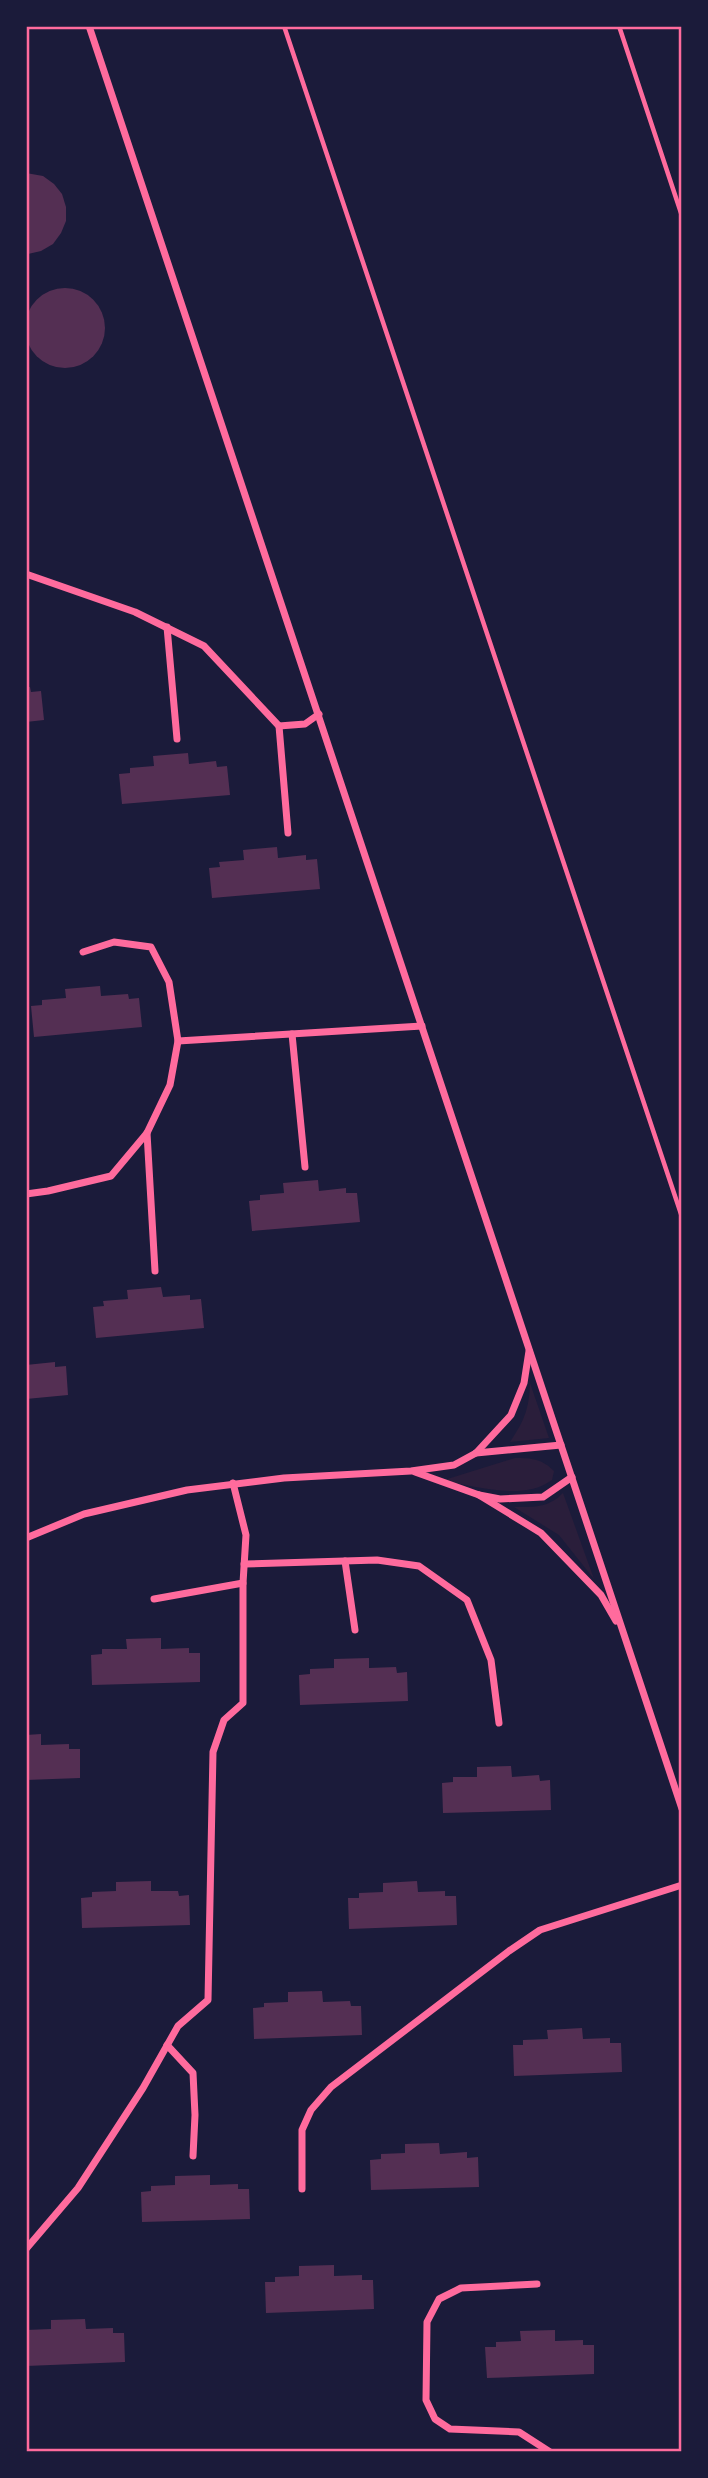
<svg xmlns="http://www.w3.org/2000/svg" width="708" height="2478" font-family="Literata,serif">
  <rect width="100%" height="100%" fill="#1b1b3a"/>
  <g fill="#2a1e3b">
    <path d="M530,1383L549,1438L510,1442C524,1421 529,1410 530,1383Z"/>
    <path d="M515,1458C532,1458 542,1459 554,1471L552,1480C522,1502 475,1485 441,1481Z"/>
    <path d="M563,1493L594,1579L559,1535L514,1507C535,1507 548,1508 563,1493Z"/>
  </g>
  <g fill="#542f53">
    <path d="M26,173L43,176L54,184L62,194L66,207V221L61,233L53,244L41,251L28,254L26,253Z"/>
    <circle cx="65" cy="328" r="40"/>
    <path d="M26,687H30L31,692L41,691L44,720L26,722Z"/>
    <path d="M188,753L189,764L216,761L217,767L227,766L230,795L122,804L119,774L130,773V768L154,766L153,756Z"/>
    <path d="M277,847L278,858L306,855V860L317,859L320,889L212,898L209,868L220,867L219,862L244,860L243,850Z"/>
    <path d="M100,986L101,996L128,994L129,999L139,998L142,1027L34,1037L31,1006L42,1005V1000L66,998L65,989Z"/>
    <path d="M318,1180L319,1191L346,1188V1193H357L360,1222L252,1231L249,1201L260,1200V1195L284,1193L283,1183Z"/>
    <path d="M161,1287L163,1297L190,1295V1300L201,1299L204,1328L96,1338L93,1307L104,1306L103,1301L128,1299L127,1290Z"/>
    <path d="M55,1362V1367L66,1366L68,1395L26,1399V1365Z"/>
    <path d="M161,1638V1649L189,1648V1653H200V1682L92,1685L91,1655L102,1654V1649H127L126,1639Z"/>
    <path d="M369,1658V1668L396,1667L397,1673L407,1672L408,1701L300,1705L299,1675L310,1674V1669L334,1668V1659Z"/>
    <path d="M41,1734V1745L69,1744V1749H80V1778L26,1780V1735Z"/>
    <path d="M511,1766L512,1777L539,1775L540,1781L550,1780L551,1810L443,1813L442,1783L453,1782V1777H477V1767Z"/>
    <path d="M151,1881V1891H178L179,1896L189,1895L190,1925L82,1928L81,1898L92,1897V1892L116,1891V1882Z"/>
    <path d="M417,1881L418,1892L445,1891V1896H456L457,1925L349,1929L348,1898H359V1893L383,1892V1883Z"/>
    <path d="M322,1991L323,2002L350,2001L351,2006H361L362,2035L254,2039L253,2008L264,2007V2003L288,2002V1992Z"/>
    <path d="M582,2028L583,2039L610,2038V2043H621L622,2072L514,2076L513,2045H523V2040L548,2039L547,2030Z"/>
    <path d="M439,2143L440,2154L467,2152V2158L478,2157L479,2187L371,2190L370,2160L381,2159V2154L405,2153V2144Z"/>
    <path d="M210,2175V2185L238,2184V2189H249L250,2219L142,2222L141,2192L151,2191V2186L175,2185V2176Z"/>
    <path d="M334,2265V2276L362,2275V2280H373L374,2309L266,2313L265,2282H275V2277L299,2276V2266Z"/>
    <path d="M85,2319L86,2329L113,2328V2333H124L125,2362L26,2366V2330L51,2329V2320Z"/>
    <path d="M555,2330V2341L583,2340V2345H594V2374L487,2378L485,2347H496V2342L521,2341L520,2331Z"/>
  </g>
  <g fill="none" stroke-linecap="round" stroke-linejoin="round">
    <g stroke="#ff6b9d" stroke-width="4.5">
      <path d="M284,26L682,1217"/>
      <path d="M619,26L682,216"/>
    </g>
    <g stroke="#ff6b9d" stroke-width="7">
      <path d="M89,26L682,1809"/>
      <path d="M26,574L135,612L204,646L279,726L305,724L319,714"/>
      <path d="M167,627L177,739"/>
      <path d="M279,726L288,833"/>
      <path d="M292,1034L305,1167"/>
      <path d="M178,1041L422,1026"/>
      <path d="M147,1133L155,1271"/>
      <path d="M26,1194L48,1191L111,1176L147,1133L170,1085L178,1041L169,982L151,947L114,942L83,952"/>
      <path d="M476,1453L561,1445"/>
      <path d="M415,1472L479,1495L500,1499L543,1497L572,1477"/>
      <path d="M479,1495L541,1533L601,1595L616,1621"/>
      <path d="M26,1538L84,1514L187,1490L284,1478L411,1471L454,1465L476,1453L511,1415L524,1383L529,1351"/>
      <path d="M345,1561L355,1630"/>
      <path d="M244,1564L377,1560L419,1566L467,1600L491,1660L499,1723"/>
      <path d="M154,1599L243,1583"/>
      <path d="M167,2045L193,2073L195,2115L193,2156"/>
      <path d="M302,2189V2130L311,2110L331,2087L509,1951L540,1930L682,1885"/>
      <path d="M26,2249L78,2188L143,2088L178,2026L208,2000L213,1752L224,1720L243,1703V1583L246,1535L233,1483"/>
      <path d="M537,2284L461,2288L439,2299L427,2322L426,2400L435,2419L450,2429L519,2432L550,2452"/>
    </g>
  </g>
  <rect width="708" height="2478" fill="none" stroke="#1b1b3a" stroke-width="56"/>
  <rect x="28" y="28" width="652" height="2422" fill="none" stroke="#ff6b9d" stroke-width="2.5"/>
</svg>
